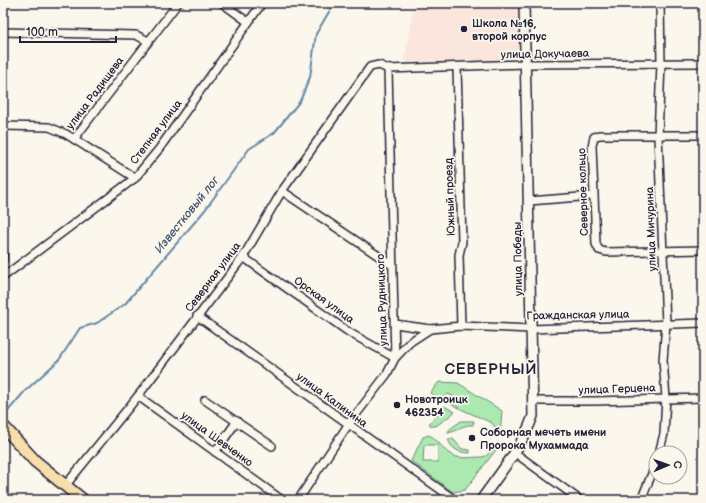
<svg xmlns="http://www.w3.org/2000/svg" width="706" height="503" font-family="'Balsamiq Sans',sans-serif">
  <rect width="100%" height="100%" fill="#fbf7ec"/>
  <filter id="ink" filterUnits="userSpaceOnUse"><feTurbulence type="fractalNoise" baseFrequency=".025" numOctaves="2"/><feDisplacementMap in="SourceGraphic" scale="8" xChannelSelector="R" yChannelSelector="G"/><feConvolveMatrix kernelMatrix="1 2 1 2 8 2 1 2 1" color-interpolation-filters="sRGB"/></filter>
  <g filter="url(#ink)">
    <path fill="#fbe6dd" d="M414,3H518L520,60L411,65L404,60Z"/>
    <g fill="#abe9b0" stroke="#668676" fill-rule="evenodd">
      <path d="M439,382L458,383L502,411L500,435L492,423L452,405L453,396L448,394L444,398L438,400L430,393Z"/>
      <path d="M444,406L455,412L436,426H432L429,424Z"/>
      <path d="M461,421H474L473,425C461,424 458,432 447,433L450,429Z"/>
      <path d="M429,435C439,440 441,448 450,454C458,460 472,457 482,457L486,456L497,445L499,446L465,490L453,492L411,461L423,437ZM424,445H438V462H423Z"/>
      <path d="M448,439H453L462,449L470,450V453C459,453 451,449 448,439Z"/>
    </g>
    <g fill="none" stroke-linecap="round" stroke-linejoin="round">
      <path stroke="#6388a7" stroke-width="2" d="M8,411L25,391L59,360L80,328L97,323L125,304L205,210L249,149L274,133L300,101L310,77L316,34L333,5L339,3"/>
      <defs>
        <g id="minor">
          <path d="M222,3L248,22"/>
          <path d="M3,32L136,35L148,41"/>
          <path d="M457,68L462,242L459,255L461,326"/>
          <path d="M3,126L49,127L66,134L135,178"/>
          <path d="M703,135H599L594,137L592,146L596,244L599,250L606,252L703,250"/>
          <path d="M74,139L178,3"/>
          <path d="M282,191L392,265"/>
          <path d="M529,201L593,196"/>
          <path d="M3,252V260"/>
          <path d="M243,257L350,333L395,358L410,342L430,329"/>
          <path d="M3,277L135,178L159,149L262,3"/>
          <path d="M197,316L455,500"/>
          <path d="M395,324L430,329L461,326L531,329L703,323"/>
          <path d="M138,396L282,500"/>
          <path d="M205,400L272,446"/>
          <path d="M533,401H595L703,398"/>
          <path d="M215,452L237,421"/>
          <path d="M515,453L580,500"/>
          <path d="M659,453L664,434L666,398L663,360L666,324L658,136L661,64L660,3"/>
          <path d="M65,486L138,396L243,257L282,191L370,67L379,65L388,69L525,64L703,63"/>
          <path d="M298,500L348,425L387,374L395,358L388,69"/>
          <path d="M641,500L656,464"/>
        </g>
        <path id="tertiary" d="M481,500C500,473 522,447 533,416L524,3"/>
        <path id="primary" d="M3,426L35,461L83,500"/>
      </defs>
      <use href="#minor" stroke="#22223b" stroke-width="10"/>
      <use href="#tertiary" stroke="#22223b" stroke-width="12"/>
      <use href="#primary" stroke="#22223b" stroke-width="14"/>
      <use href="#minor" stroke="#fbf7ec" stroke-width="7"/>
      <use href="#tertiary" stroke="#fbf7ec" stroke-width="9"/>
      <use href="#primary" stroke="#f8deab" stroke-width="11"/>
    </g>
  </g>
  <g fill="#22223b" stroke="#fbf7ec" stroke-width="1.5">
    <circle cx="464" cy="29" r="4"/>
    <circle cx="397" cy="405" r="4"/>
    <circle cx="472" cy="438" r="4"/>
  </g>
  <g text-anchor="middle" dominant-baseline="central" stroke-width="3.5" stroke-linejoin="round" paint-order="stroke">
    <g font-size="11" font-weight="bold" fill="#22223b" stroke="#fbf7ec" text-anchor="start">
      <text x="472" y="23">Школа №16,<tspan x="472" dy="13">второй корпус</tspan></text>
      <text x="405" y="399">Новотроицк<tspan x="405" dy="13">462354</tspan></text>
      <text x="480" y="432">Соборная мечеть имени<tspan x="480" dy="13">Пророка Мухаммада</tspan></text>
    </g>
    <g font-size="11" fill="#22223b" stroke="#fbf7ec">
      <text transform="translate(545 54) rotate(-1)">улица Докучаева</text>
      <text transform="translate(95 93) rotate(-53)">улица Радищева</text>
      <text transform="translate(156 132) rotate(-53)">Степная улица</text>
      <text transform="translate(583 192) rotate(-92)">Северное кольцо</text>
      <text transform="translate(450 197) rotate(-92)">Южный проезд</text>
      <text transform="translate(651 229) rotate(-92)">улица Мичурина</text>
      <text transform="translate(518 259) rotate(-91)">улица Победы</text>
      <text transform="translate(213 277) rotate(-53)">Северная улица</text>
      <text transform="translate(324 300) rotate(36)">Орская улица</text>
      <text transform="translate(382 300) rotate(-92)">улица Рудницкого</text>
      <text transform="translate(578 315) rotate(-1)">Гражданская улица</text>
      <text transform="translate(617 389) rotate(-2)">улица Герцена</text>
      <text transform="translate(332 400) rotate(36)">улица Калинина</text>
      <text transform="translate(217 439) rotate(36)">улица Шевченко</text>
    </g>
    <g font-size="12" font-style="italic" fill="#425571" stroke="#fbf7ec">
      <text transform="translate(187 215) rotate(-51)">Известковый лог</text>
    </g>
    <g font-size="15" font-weight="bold" letter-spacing="1" fill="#22223b" stroke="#fbf7ec">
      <text x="491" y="369">СЕВЕРНЫЙ</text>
    </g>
  </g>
  <rect width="706" height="503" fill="none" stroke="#fbf7ec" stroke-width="16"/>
  <rect x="8" y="8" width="690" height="487" fill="none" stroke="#22223b" stroke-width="1.5" filter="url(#ink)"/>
  <g transform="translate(668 465) rotate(88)"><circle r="19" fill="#fbf7ec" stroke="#a4a2a5"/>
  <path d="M0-3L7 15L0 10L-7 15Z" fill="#22223b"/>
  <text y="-6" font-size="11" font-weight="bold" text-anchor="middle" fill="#22223b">С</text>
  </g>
  <path d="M20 36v6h96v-6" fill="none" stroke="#22223b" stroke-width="2"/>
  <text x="26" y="36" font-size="12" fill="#22223b" stroke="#fbf7ec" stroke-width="3" paint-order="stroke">100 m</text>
</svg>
